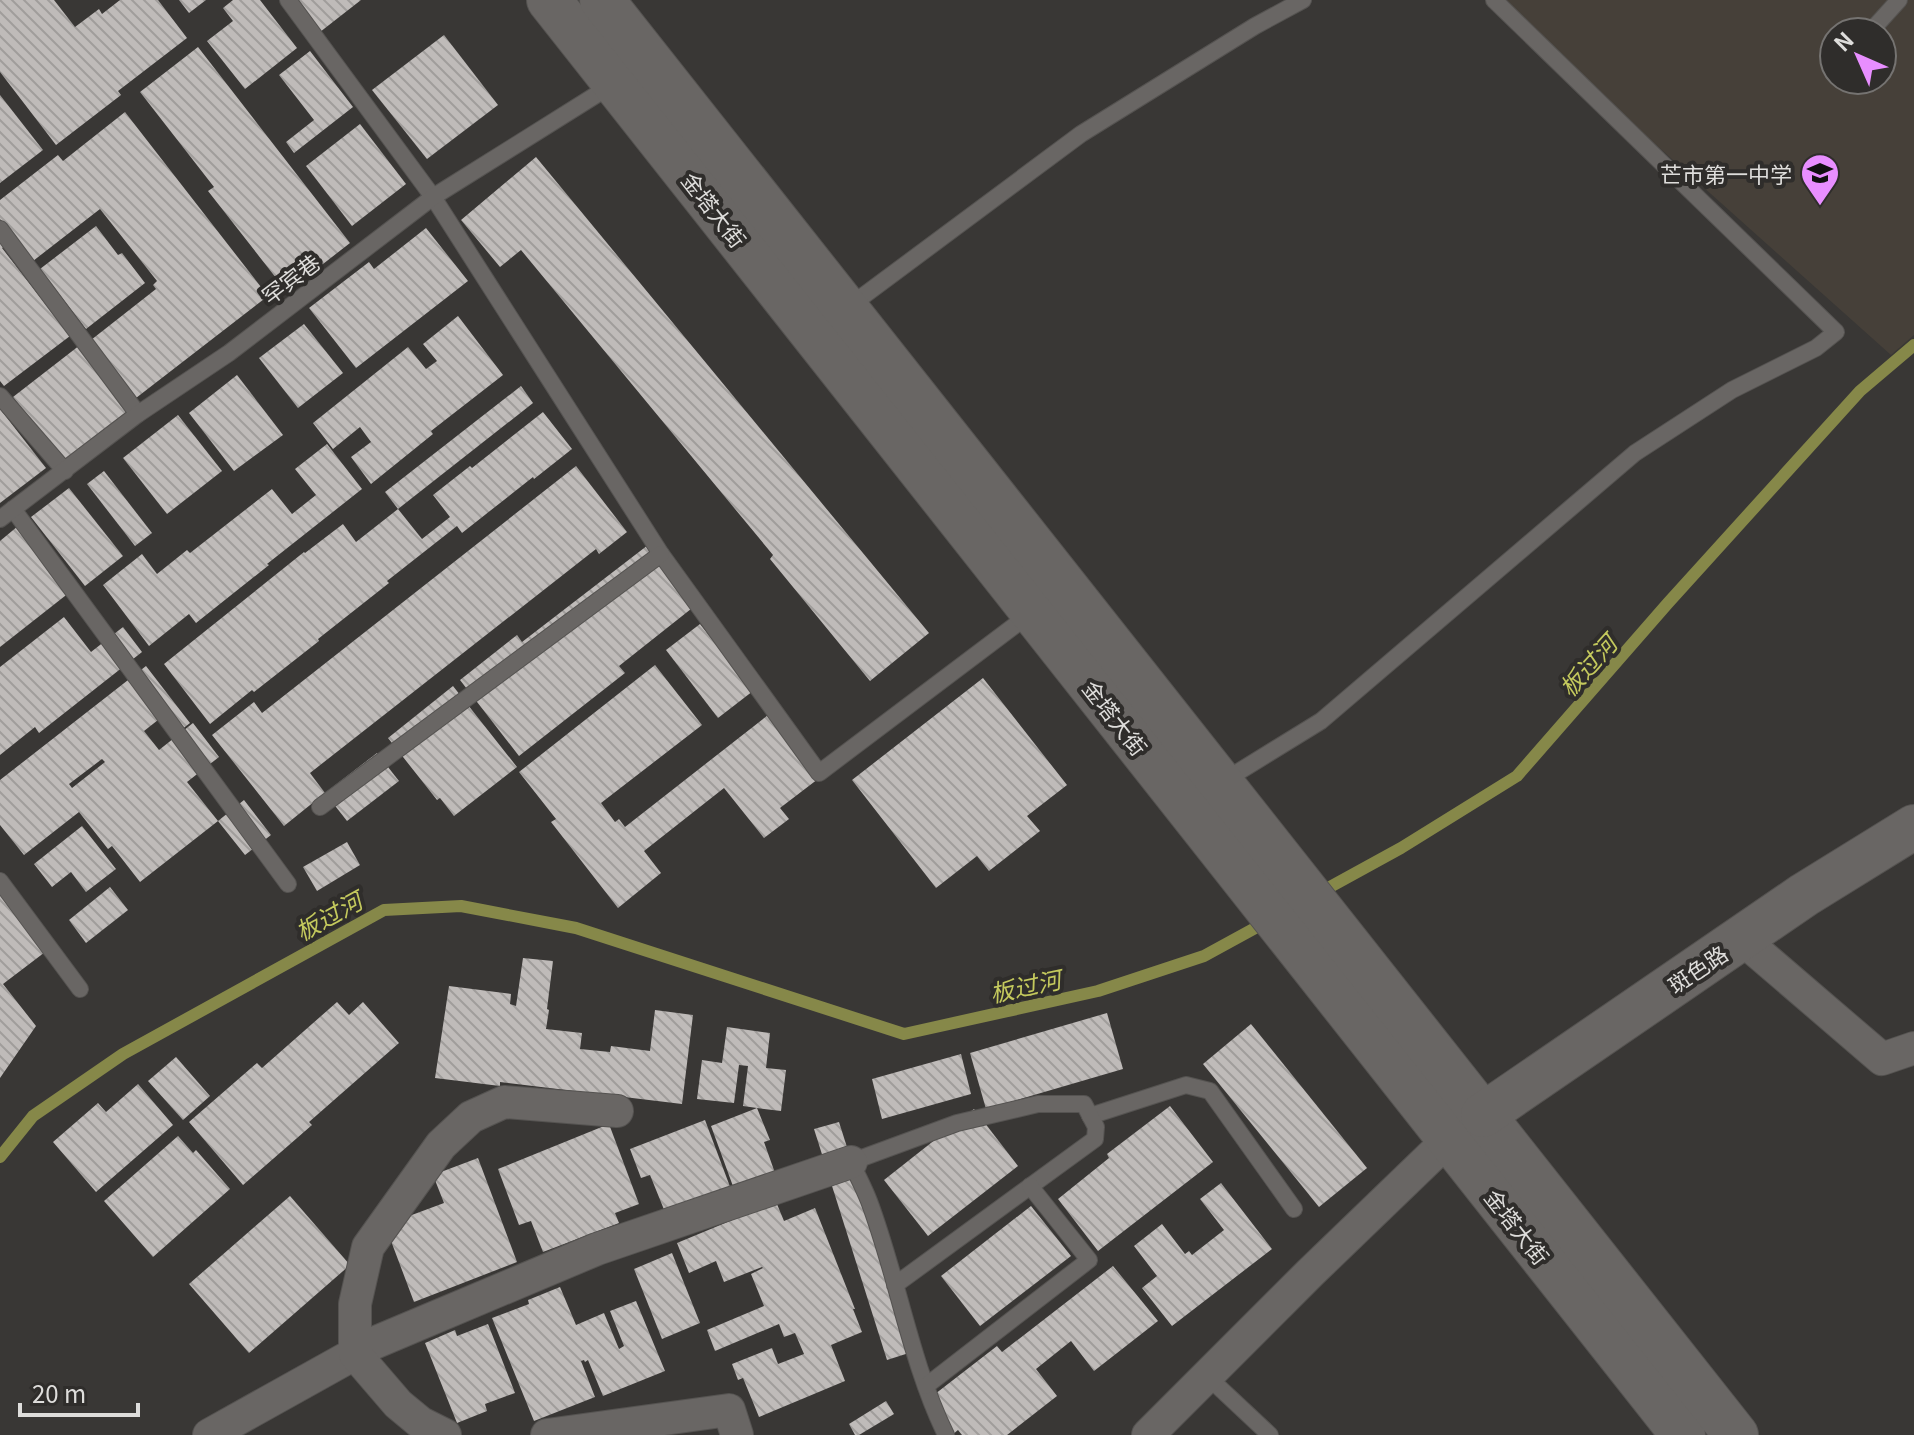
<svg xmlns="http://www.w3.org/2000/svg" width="1914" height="1435" font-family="Georgia,'Noto Sans SC',serif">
  <defs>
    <pattern id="building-back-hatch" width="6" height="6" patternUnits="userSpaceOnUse" patternTransform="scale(2)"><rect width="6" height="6" fill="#bfbbb9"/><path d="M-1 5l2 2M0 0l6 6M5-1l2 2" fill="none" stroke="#a09d9b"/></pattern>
  </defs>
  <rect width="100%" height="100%" fill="#393735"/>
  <path fill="#464039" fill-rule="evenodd" d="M1494,0H1914V335L1891,355ZM1834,32H1882V80H1834Z"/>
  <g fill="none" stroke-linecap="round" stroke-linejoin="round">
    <g stroke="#868849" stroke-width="12">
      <path d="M1319,893L1401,848L1517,776L1668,603L1860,391L1914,345"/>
      <path d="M0,1157L33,1116L123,1054L384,910L461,906L576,928L904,1034L1098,991L1204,956L1268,921"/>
    </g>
  </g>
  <g fill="url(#building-back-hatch)" fill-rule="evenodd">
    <path d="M0,0H54L75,27L99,9L102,14L120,0H158L187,38L118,91L121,95L56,145L0,72Z"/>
    <path d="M179,0H206L189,13Z"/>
    <path d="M233,0H260L297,48L245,89L207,41L233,21L223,8Z"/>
    <path d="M296,0H361L320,32Z"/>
    <path d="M444,35L498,105L427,159L372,90Z"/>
    <path d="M198,47L350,243L287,292L208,191L214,187L140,92Z"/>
    <path d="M310,51L353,107L294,153L286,142L314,120L279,75Z"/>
    <path d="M0,95L43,150L0,183Z"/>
    <path d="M125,112L268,296L136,398L91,340L156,289L153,285L157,281L100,209L33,261L0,219V200L58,155L63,161Z"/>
    <path d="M360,124L406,184L352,226L306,166Z"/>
    <path d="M536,157L929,633L870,681L770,559L773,555L521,250L500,267L461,220Z"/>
    <path d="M96,226L118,255L122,253L145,283L86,329L40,269Z"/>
    <path d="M426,228L468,281L356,368L309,308L369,262L374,269Z"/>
    <path d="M0,234L8,244L2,248L70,336L4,386L0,381Z"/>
    <path d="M458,316L503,375L431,431L433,434L371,484L351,457L371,442L360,427L333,449L313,423L408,347L426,369L437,361L423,344Z"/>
    <path d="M304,324L343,373L298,408L259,358Z"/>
    <path d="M80,345L129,410L63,461L13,397Z"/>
    <path d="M237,375L283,435L234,471L189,413Z"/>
    <path d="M521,386L533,403L398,509L385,492Z"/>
    <path d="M0,409L46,468L0,503Z"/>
    <path d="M543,412L572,449L534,479L533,477L462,533L457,526L387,581L389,583L318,639L319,641L254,692L252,690L210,724L164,664L304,552L305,553L343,524L356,542L398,509L422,539L450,517L433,495L470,466L472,468Z"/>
    <path d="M178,415L222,471L167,514L123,458Z"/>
    <path d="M327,444L362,489L267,564L269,565L196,623L189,614L149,646L103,585L142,554L157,574L187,550L190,553L272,489L292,514L316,495L295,469Z"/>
    <path d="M576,466L627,532L599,554L596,549L310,773L325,793L284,826L212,735L254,702L262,713Z"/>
    <path d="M104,471L152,533L135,546L87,484Z"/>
    <path d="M69,488L123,556L85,586L31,517Z"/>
    <path d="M18,526L70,592L0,647V541Z"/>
    <path d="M648,545L696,605L619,666L625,673L519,756L460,680L517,635L522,642Z"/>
    <path d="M64,617L91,652L123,627L142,652L39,733L35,727L0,755V667Z"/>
    <path d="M700,624L753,691L718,718L666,650Z"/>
    <path d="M655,665L702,725L601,803L615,822L619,819L625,827L768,715L818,779L780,808L789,819L764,838L724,788L644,851L661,873L618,908L551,822L556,819L519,772Z"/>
    <path d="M146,666L190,723L171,738L158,720L144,731L159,750L193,723L219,757L187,782L218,821L244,800L271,835L245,855L218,821L140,882L112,846L108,849L79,812L24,855L0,825V780ZM102,759L105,762L72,788L69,784Z"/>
    <path d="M983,678L1067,785L1027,816L1040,831L989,871L977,856L936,888L852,780Z"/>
    <path d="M453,686L517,767L454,816L440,798L437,800L388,738Z"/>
    <path d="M377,753L399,781L347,821L325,793Z"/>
    <path d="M82,826L116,869L86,892L71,872L52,887L34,864Z"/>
    <path d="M347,842L360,865L317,891L303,867Z"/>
    <path d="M0,879L53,946L3,984L36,1026L0,1078Z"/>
    <path d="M110,887L128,910L86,943L69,920Z"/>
    <path d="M523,958L553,961L547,1009L549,1010L546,1029L582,1033L580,1049L610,1052L611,1046L650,1051L655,1010L693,1015L682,1104L500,1082V1086L435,1078L449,986L511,994L510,1004L516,1006Z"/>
    <path d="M337,1002L349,1015L363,1002L399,1043L309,1122L312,1125L243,1185L189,1122L257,1063L262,1068Z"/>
    <path d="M1107,1013L1123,1069L986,1109L970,1053Z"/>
    <path d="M1251,1024L1367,1168L1319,1207L1203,1064Z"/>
    <path d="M727,1027L770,1033L766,1068L786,1070L781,1111L757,1108L770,1140L764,1142L775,1173L734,1189L711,1126L757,1108L743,1106L748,1066L739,1065L734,1103L697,1099L702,1060L722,1063Z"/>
    <path d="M961,1054L971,1094L882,1119L872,1079Z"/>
    <path d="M176,1057L210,1096L183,1120L148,1081Z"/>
    <path d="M138,1084L173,1125L96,1192L53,1142L98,1103L106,1112Z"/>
    <path d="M1170,1106L1213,1162L1098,1251L1058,1199L1109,1158L1107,1154Z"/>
    <path d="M974,1109L1018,1166L928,1236L884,1180Z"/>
    <path d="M705,1120L732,1192L667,1217L650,1175L641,1178L630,1149Z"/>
    <path d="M839,1122L912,1352L887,1360L814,1129Z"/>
    <path d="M609,1124L639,1204L615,1213L619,1223L543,1252L531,1221L519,1225L498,1169Z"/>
    <path d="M178,1136L193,1153L196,1150L230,1189L153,1257L104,1201Z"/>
    <path d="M478,1158L517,1262L414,1302L385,1225L444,1203L433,1175Z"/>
    <path d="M1221,1183L1272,1249L1172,1326L1142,1288L1157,1276L1134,1246L1162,1224L1185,1254L1189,1251L1192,1255L1224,1230L1200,1199Z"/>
    <path d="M772,1192L784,1221L815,1208L855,1309H853L862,1332L831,1345L845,1381L759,1417L743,1378L738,1380L732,1364L772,1348L778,1364L804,1354L795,1333L784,1337L779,1324L715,1351L707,1330L764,1306L751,1274L763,1268L762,1267L724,1282L716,1261L689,1273L677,1243L742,1216L737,1206Z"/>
    <path d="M290,1196L350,1265L249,1353L189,1284Z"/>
    <path d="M1031,1206L1071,1256L980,1326L941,1276Z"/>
    <path d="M672,1253L700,1323L662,1339L634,1269Z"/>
    <path d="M1113,1266L1158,1321L1094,1371L1071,1341L1036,1369L1057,1396L1007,1435H962L958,1430L952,1435L926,1401L997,1346L1002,1352Z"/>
    <path d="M560,1287L576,1325L604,1313L619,1349L624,1346L610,1311L636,1301L665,1371L603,1396L588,1360L585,1362L584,1360L581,1361L595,1397L534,1421L492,1318L529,1304L528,1300Z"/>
    <path d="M488,1324L515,1393L485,1404L487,1411L457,1423L425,1343L455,1330L457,1336Z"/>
    <path d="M886,1401L894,1414L859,1435H855L849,1424Z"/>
  </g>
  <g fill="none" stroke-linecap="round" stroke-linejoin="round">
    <defs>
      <g id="service">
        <path d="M288,0L433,197L661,554L819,773L1030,614"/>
        <path d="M1870,32L1899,0"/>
        <path d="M0,229L138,414"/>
        <path d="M847,308L1081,134L1255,26L1303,0"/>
        <path d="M0,396L65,471"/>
        <path d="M13,509L288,884"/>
        <path d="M0,519L138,414L229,353L433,197L615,83"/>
        <path d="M1222,782L1321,721L1635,453L1732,390L1816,348L1836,332L1494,0"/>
        <path d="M320,807L661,554"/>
        <path d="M0,881L80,989"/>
        <path d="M1090,1116L1186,1085L1210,1091L1294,1209"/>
        <path d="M895,1285L1095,1139L1096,1127L1084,1104H1038L957,1123L851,1162C857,1175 864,1188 869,1201C898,1278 910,1361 946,1435"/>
        <path d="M1207,1376L1270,1435"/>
        <path d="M926,1386L1089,1260L1030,1186"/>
      </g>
      <g id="minor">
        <path d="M1741,938L1882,1059L1914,1048"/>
        <path d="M209,1435L374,1343L597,1249L851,1162"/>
        <path d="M445,1435L421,1423L398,1404L355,1354V1304L368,1247L441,1145L471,1117L504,1102L617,1111"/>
        <path d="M547,1435L729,1410L737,1435"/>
        <path d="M1148,1435L1310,1273L1449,1139"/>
      </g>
      <g id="secondary">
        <path d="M549,0L1683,1435"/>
        <path d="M602,0L1736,1435"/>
        <path d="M1483,1115L1804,895L1914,827"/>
      </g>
    </defs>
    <use href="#service" stroke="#555351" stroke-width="18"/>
    <use href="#minor" stroke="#555351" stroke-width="34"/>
    <use href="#secondary" stroke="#555351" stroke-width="46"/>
    <use href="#service" stroke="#696664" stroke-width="16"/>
    <use href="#minor" stroke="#696664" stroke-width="32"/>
    <use href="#secondary" stroke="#696664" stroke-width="44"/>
  </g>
  <defs>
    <symbol id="school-pin" viewBox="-11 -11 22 30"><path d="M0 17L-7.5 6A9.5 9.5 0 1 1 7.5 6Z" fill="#e88eff" stroke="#2f2d2b"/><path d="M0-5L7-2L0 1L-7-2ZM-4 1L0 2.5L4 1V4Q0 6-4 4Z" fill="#111"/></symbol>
  </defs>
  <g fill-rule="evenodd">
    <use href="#school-pin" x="1798" y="151" width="44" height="60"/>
  </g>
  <g text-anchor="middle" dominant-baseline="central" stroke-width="8" stroke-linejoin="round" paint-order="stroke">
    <g font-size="22" fill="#dedddb" stroke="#2f2d2b" text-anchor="end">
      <text x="1792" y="173">芒市第一中学</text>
    </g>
    <g font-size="22" fill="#dedddb" stroke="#2f2d2b">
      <text transform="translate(715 209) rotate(52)">金塔大街</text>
      <text transform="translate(290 278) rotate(-37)">罕宾巷</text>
      <text transform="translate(1116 717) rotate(52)">金塔大街</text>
      <text transform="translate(1697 968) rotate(-34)">斑色路</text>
      <text transform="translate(1518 1226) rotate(52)">金塔大街</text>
    </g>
    <g font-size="24" font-style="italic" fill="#c4c95d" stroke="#2f2d2b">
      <text transform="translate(1587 665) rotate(-48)">板过河</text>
      <text transform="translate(328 915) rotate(-29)">板过河</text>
      <text transform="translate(1025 985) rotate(-12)">板过河</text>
    </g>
  </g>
  <g transform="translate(1858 56) rotate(315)"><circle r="38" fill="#2f2d2b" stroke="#757371" stroke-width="2"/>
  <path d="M0-6L14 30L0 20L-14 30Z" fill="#e88eff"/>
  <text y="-12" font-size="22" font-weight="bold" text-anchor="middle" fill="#dedddb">N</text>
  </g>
  <path d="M20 1403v12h118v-12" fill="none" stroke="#dedddb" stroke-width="4"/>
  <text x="32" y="1403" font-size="24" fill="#dedddb" stroke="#2f2d2b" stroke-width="6" paint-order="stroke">20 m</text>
</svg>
